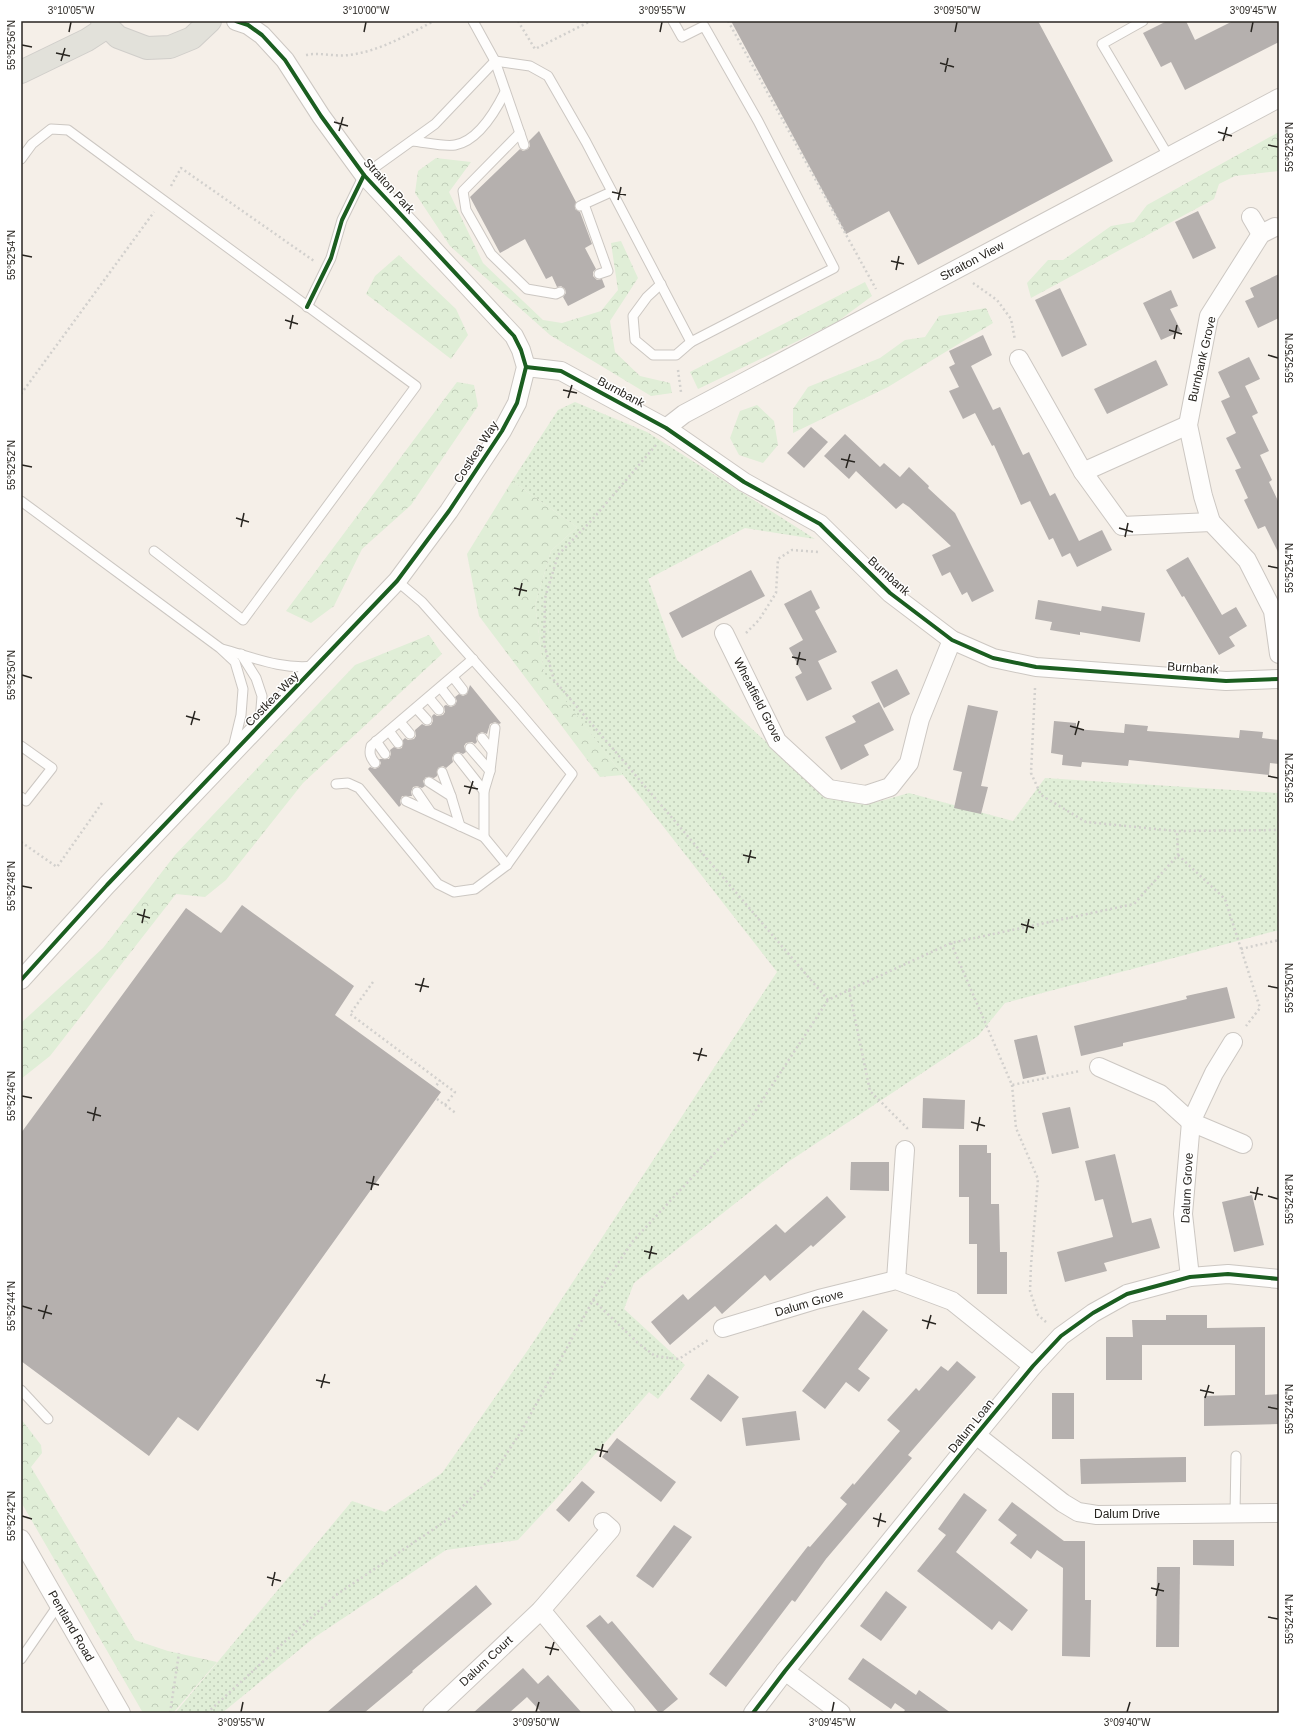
<svg xmlns="http://www.w3.org/2000/svg" width="1300" height="1734" font-family="Helvetica,sans-serif">
  <defs>
    <pattern id="grass-dots" width="8" height="8" patternUnits="userSpaceOnUse"><rect width="8" height="8" fill="#e0eed7"/><path d="M2 2h.1M6 6h.1" fill="none" stroke="#c0ccb8" stroke-width="1.8" stroke-linecap="round"/></pattern>
    <pattern id="forest-crowns" width="20" height="18" patternUnits="userSpaceOnUse"><rect width="20" height="18" fill="#e0eed7"/><path d="M2 6a3 3 0 1 1 6 0M12 15a3 3 0 1 1 6 0" fill="none" stroke="#c0ccb8"/></pattern>
  </defs>
  <rect width="100%" height="100%" fill="#f5efe8"/>
  <path fill="url(#grass-dots)" d="M575,402L647,432L815,539L745,528L648,579L677,660L775,750L830,794L877,802L909,793L1013,821L1045,778L1279,793V930L1005,1003L978,1036L788,1162L634,1283L624,1309L685,1365L658,1399L649,1392L556,1499L518,1540L446,1550L315,1637L222,1713H175L352,1501L385,1512L442,1473L530,1347L777,972L544,674L535,605L551,551L577,527L512,481L558,410Z"/>
  <g fill="url(#forest-crowns)">
    <path d="M1279,132V171L1235,176L1219,184L1214,199L1031,298L1027,283L1048,260H1063L1111,226L1134,222L1147,205Z"/>
    <path d="M436,158L471,162L449,192L483,263L543,320L562,323L601,311L618,290L611,243L621,241L638,278L610,321L615,352L640,376L670,383L672,393L651,396L550,335L450,246L415,193L418,171Z"/>
    <path d="M399,255L456,309L468,335L451,359L366,294L375,276Z"/>
    <path d="M865,282L872,296L837,322L698,389L690,372Z"/>
    <path d="M986,308L993,323L888,387L793,433V409L808,387L880,358L905,340L925,337L939,316Z"/>
    <path d="M457,382L474,385L478,406L411,505L362,549L334,606L311,623L286,611Z"/>
    <path d="M757,405L774,421L778,445L763,463L739,455L730,438L740,411Z"/>
    <path d="M512,481L577,527L551,551L535,605L544,673L623,775L600,777L479,616L467,554Z"/>
    <path d="M429,635L442,654L303,783L226,880L205,897L176,894L50,1056L21,1079V1023L103,948L175,855L355,665Z"/>
    <path d="M21,1419L41,1445L42,1453L31,1467L135,1640L168,1651L217,1662L173,1713H143L21,1502Z"/>
  </g>
  <g fill="#b5b0ae">
    <path d="M731,21H1038L1113,161L918,265L889,211L846,234Z"/>
    <path d="M1167,21H1186L1195,40L1233,21H1279V42L1185,90L1171,62L1161,67L1143,33Z"/>
    <path d="M539,131L576,202L575,209L580,212L592,244L585,248L596,269L593,272V276L597,280L602,279L605,287L568,306L563,297L566,293L565,289L561,286L557,287L552,276L546,279L525,239L500,253L470,197L520,149L523,151L528,149L530,146L529,141Z"/>
    <path d="M1198,211L1216,248L1193,259L1175,222Z"/>
    <path d="M1279,274V318L1258,328L1245,301L1254,297L1250,288Z"/>
    <path d="M1060,288L1087,345L1062,357L1035,300Z"/>
    <path d="M1171,290L1178,306L1170,309L1181,331L1161,340L1143,303Z"/>
    <path d="M983,335L992,355L971,366L993,410L1000,407L1023,455L1029,452L1050,496L1055,493L1079,541L1102,530L1112,550L1077,567L1070,553L1062,557L1053,538L1049,540L1030,501L1021,505L994,445L992,446L975,413L963,419L949,391L959,387L949,367L955,364L949,351Z"/>
    <path d="M1249,357L1260,379L1245,386L1258,413L1252,416L1269,451L1260,455L1272,480L1269,482L1279,503V554L1265,526L1258,529L1244,500L1248,498L1235,470L1241,468L1226,438L1236,433L1221,401L1230,397L1218,372Z"/>
    <path d="M1156,360L1168,385L1107,414L1094,389Z"/>
    <path d="M811,427L828,442L804,468L787,453Z"/>
    <path d="M845,434L880,467L884,463L900,477L909,467L929,486L928,488L955,513L994,591L972,602L967,592L962,595L950,572L942,576L932,555L951,546L909,507L903,503L896,509L856,471L849,479L824,456Z"/>
    <path d="M1188,557L1222,615L1236,607L1247,626L1229,637L1235,646L1219,655L1184,596L1182,597L1166,570Z"/>
    <path d="M751,570L765,596L682,638L669,613Z"/>
    <path d="M811,590L820,608L815,611L837,652L818,661L832,689L807,701L795,677L802,673L789,648L803,640L784,604Z"/>
    <path d="M1038,600L1101,611L1102,606L1145,613L1140,642L1080,632V635L1050,630L1052,622L1035,619Z"/>
    <path d="M897,669L910,694L884,708L871,682Z"/>
    <path d="M470,685L501,723L499,724L495,722L490,724L487,734L482,732L478,734L476,738L477,742L475,744L472,742L466,743L464,746L466,752L463,754L458,752L454,754L452,758L453,762L446,768L443,766L438,768L437,776L434,778L426,777L423,781L425,786L422,788L417,786L413,787L411,792L412,796H402L400,801L401,805L399,807L368,769L370,767L375,769L379,767L381,763L379,759H389L391,754L390,750L394,747L398,749L402,748L403,740L405,738L408,740L414,739L416,736L415,730L422,724L426,726L431,725L433,721L432,716L434,714L437,716L443,715L445,712L444,706L446,705L451,707L455,705L457,701L455,697L459,694L463,696L467,694Z"/>
    <path d="M879,702L894,730L864,745L869,755L841,770L825,737L856,722L852,716Z"/>
    <path d="M968,705L998,711L981,786L988,787L981,814L954,808L962,772L953,770Z"/>
    <path d="M1054,721L1076,723V729L1124,733L1125,724L1148,726L1147,731L1239,738L1240,730L1263,732L1262,738L1279,740V764L1270,763L1269,775L1129,760L1128,766L1082,762L1081,767L1062,765L1063,755L1051,753Z"/>
    <path d="M242,905L354,986L335,1015L441,1092L198,1431L178,1417L149,1456L21,1361V1133L186,908L221,933Z"/>
    <path d="M1227,987L1235,1018L1123,1043V1046L1081,1056L1074,1026L1187,999L1186,996Z"/>
    <path d="M1037,1035L1046,1074L1023,1079L1014,1040Z"/>
    <path d="M923,1098L965,1100L964,1129L922,1128Z"/>
    <path d="M1070,1107L1079,1148L1052,1154L1042,1113Z"/>
    <path d="M959,1145H987V1153H991V1204H999L1000,1252H1007V1294H977V1244H969V1197H959Z"/>
    <path d="M1115,1154L1132,1223L1151,1218L1160,1248L1104,1263L1107,1271L1065,1282L1057,1252L1113,1237L1103,1199L1095,1201L1085,1161Z"/>
    <path d="M851,1162H889V1191L850,1190Z"/>
    <path d="M1252,1195L1264,1245L1234,1252L1222,1202Z"/>
    <path d="M827,1196L846,1217L813,1247L811,1245L770,1281L765,1275L722,1314L715,1306L670,1345L651,1322L683,1294L688,1300L776,1224L785,1233Z"/>
    <path d="M863,1310L888,1330L858,1369L870,1378L859,1392L846,1382L825,1409L802,1391Z"/>
    <path d="M1166,1315H1207V1328L1265,1327V1395L1279,1394V1424L1204,1426V1396L1235,1395V1345H1142V1380H1106V1337H1133L1132,1320H1166Z"/>
    <path d="M957,1361L976,1377L908,1455L912,1458L826,1559L795,1602L792,1600L726,1687L709,1674L808,1546L810,1547L847,1504L840,1498L853,1483L854,1485L900,1431L887,1420L916,1388L919,1391L941,1366L948,1371Z"/>
    <path d="M708,1374L739,1397L721,1422L690,1399Z"/>
    <rect x="1052" y="1393" width="22" height="46"/>
    <path d="M796,1411L800,1440L746,1446L742,1418Z"/>
    <path d="M617,1438L676,1482L661,1502L602,1457Z"/>
    <path d="M1186,1457V1482L1081,1484L1080,1459Z"/>
    <path d="M582,1481L595,1492L569,1522L556,1510Z"/>
    <path d="M964,1493L987,1510L956,1552L1028,1610L1012,1631L999,1621L992,1630L917,1571L946,1535L938,1529Z"/>
    <path d="M1012,1502L1064,1541H1085V1600H1091L1090,1657L1062,1656L1063,1568L1037,1550L1031,1559L1010,1543L1017,1535L998,1520Z"/>
    <path d="M674,1525L692,1537L653,1588L636,1576Z"/>
    <path d="M1193,1540H1234V1566L1193,1565Z"/>
    <path d="M1157,1567H1180L1179,1647H1156Z"/>
    <path d="M476,1585L492,1604L412,1671L413,1672L364,1713H326Z"/>
    <path d="M886,1591L907,1607L881,1641L860,1626Z"/>
    <path d="M600,1615L608,1624L612,1621L678,1699L661,1713H659L586,1626Z"/>
    <path d="M863,1658L916,1695L919,1690L951,1713H903L905,1710L895,1703L891,1709L848,1679Z"/>
    <path d="M523,1668L538,1684L548,1675L582,1713H542L527,1697L509,1713H473Z"/>
  </g>
  <g fill="none" stroke-linecap="round" stroke-linejoin="round">
    <defs>
      <g id="service">
        <path d="M473,21L495,61L524,145"/>
        <path d="M1143,21L1102,44L1169,157"/>
        <path d="M495,61L530,66L548,76L586,142L691,342L834,268L758,121L704,26L682,37L673,21"/>
        <path d="M520,133L463,191L466,210L491,254L527,289L556,294L560,292"/>
        <path d="M412,141C424,142 444,147 455,145C478,141 496,110 505,92"/>
        <path d="M21,159L32,144L51,129L68,130L416,386L243,620L154,551"/>
        <path d="M584,204L608,271L599,274"/>
        <path d="M580,206L611,192"/>
        <path d="M661,284L647,297L633,316L635,340L653,355H676L691,342"/>
        <path d="M307,307L331,258L342,220L364,175L435,124L495,61"/>
        <path d="M21,501L220,648L235,662L243,689L241,715L233,748"/>
        <path d="M222,649C252,657 282,670 314,666"/>
        <path d="M241,654L256,678L262,696L260,721"/>
        <path d="M453,677L463,690"/>
        <path d="M441,688L451,701"/>
        <path d="M429,698L439,710"/>
        <path d="M416,708L427,720"/>
        <path d="M400,722L410,734"/>
        <path d="M389,731L398,743"/>
        <path d="M482,738L492,751"/>
        <path d="M376,741L385,754"/>
        <path d="M21,746L52,768L26,801L21,797"/>
        <path d="M470,748L490,771"/>
        <path d="M458,758L484,791"/>
        <path d="M375,763C370,757 369,753 371,746L473,659"/>
        <path d="M442,772L451,796"/>
        <path d="M429,782L451,796L460,826"/>
        <path d="M336,784L348,783L359,788L438,884L454,892L475,889L507,865L572,774L514,706L422,602L397,581"/>
        <path d="M417,792L430,811"/>
        <path d="M406,801L484,837L507,865"/>
        <path d="M484,837V791L490,771L495,728"/>
        <path d="M21,1390L48,1419"/>
        <path d="M1235,1514L1236,1456"/>
        <path d="M21,1659L59,1604"/>
      </g>
      <g id="minor">
        <path d="M1251,217L1261,234"/>
        <path d="M1019,359L1083,472L1122,526L1211,522L1247,560L1273,611L1279,654"/>
        <path d="M526,367L561,371L666,428L744,482L820,524L890,593L952,640L993,658L1036,667L1226,681L1279,679"/>
        <path d="M666,428L684,414L1279,98"/>
        <path d="M1083,472L1188,425"/>
        <path d="M1211,522L1203,496L1188,425L1209,316L1261,234L1275,227"/>
        <path d="M724,633L777,741L829,789L866,795L890,787L909,763L920,719L952,640"/>
        <path d="M21,980L107,885L397,581L449,511L502,431L517,403L526,367L521,350L514,336L364,175L321,116L285,60L262,35L248,25L236,21"/>
        <path d="M1099,1067L1160,1094L1191,1122L1243,1144"/>
        <path d="M1190,1277L1183,1214L1191,1122L1214,1073L1233,1042"/>
        <path d="M896,1280L905,1150"/>
        <path d="M723,1328L819,1299L896,1280L952,1301L1033,1366"/>
        <path d="M976,1435L1063,1503L1078,1512L1097,1515L1279,1513"/>
        <path d="M21,1539L121,1713"/>
        <path d="M541,1610L626,1713"/>
        <path d="M785,1671L841,1713"/>
        <path d="M432,1713L541,1610L611,1529L603,1522"/>
        <path d="M753,1713L785,1671L976,1435L1033,1366L1061,1336L1093,1313L1127,1294L1190,1277L1228,1274L1279,1279"/>
      </g>
      <g id="primary">
        <path d="M102,21L118,37L147,48L170,47L192,38L210,21"/>
        <path d="M21,72L87,40L107,27"/>
      </g>
    </defs>
    <use href="#service" stroke="#ccc7c2" stroke-width="11"/>
    <use href="#minor" stroke="#ccc7c2" stroke-width="20"/>
    <use href="#primary" stroke="#d0ceca" stroke-width="24"/>
    <g stroke="#d2d0cd" stroke-width="2.5" stroke-dasharray="2 3" stroke-linecap="butt">
      <path d="M518,21L535,49L591,21"/>
      <path d="M728,21L876,289"/>
      <path d="M306,55C321,52 335,57 349,55C380,51 407,35 434,21"/>
      <path d="M171,186L181,168L314,261"/>
      <path d="M973,283L997,300L1011,319L1015,340"/>
      <path d="M678,370L681,392"/>
      <path d="M21,394L154,212"/>
      <path d="M656,445L591,521L558,555L545,598L544,644L554,680L828,1000L849,990L870,1091L907,1128V1131"/>
      <path d="M746,633L759,620L776,593L778,559L792,550L819,552"/>
      <path d="M1035,688L1031,773L1041,795L1086,822L1177,831L1279,830"/>
      <path d="M21,842L57,867L102,803"/>
      <path d="M1178,855L1225,899L1260,1008L1246,1026"/>
      <path d="M951,943L1012,1085L1080,1071"/>
      <path d="M1241,949L1279,940"/>
      <path d="M373,982L350,1014L440,1081L435,1087"/>
      <path d="M849,990L951,943L1134,904L1178,855L1177,831"/>
      <path d="M1012,1085L1016,1128L1038,1179L1031,1265L1030,1291L1038,1315L1046,1322"/>
      <path d="M437,1099L445,1105L455,1092L440,1081"/>
      <path d="M445,1105L457,1114"/>
      <path d="M593,1300L633,1241L725,1142L752,1116L828,1000"/>
      <path d="M170,1713L179,1653"/>
      <path d="M207,1713L336,1595L453,1516L490,1479L522,1430L593,1300L638,1343L655,1356L679,1359L708,1340"/>
    </g>
    <use href="#service" stroke="#fefdfc" stroke-width="9"/>
    <use href="#minor" stroke="#fefdfc" stroke-width="18"/>
    <use href="#primary" stroke="#e2e1da" stroke-width="22"/>
    <defs>
      <g id="cycleway">
        <path d="M307,307L331,258L342,220L364,175"/>
        <path d="M526,367L561,371L666,428L744,482L820,524L890,593L952,640L993,658L1036,667L1226,681L1279,679"/>
        <path d="M21,980L107,885L397,581L449,511L502,431L517,403L526,367L521,350L514,336L364,175L321,116L285,60L262,35L248,25L236,21"/>
        <path d="M753,1713L785,1671L976,1435L1033,1366L1061,1336L1093,1313L1127,1294L1190,1277L1228,1274L1279,1279"/>
      </g>
    </defs>
    <use href="#cycleway" stroke="#fff" stroke-width="6"/>
    <use href="#cycleway" stroke="#1b5e20" stroke-width="4"/>
  </g>
  <path fill="none" stroke="#282520" stroke-width="1.5" d="M69,32L71,22M364,32L366,22M660,32L662,22M955,32L957,22M1251,32L1253,22M22,45L32,47M56,53L70,56M61,61L65,48M940,63L954,67M945,72L948,58M334,122L348,126M339,131L343,117M1218,132L1232,136M1223,141L1227,127M1268,145L1278,147M612,192L626,195M618,200L621,187M22,255L32,257M891,261L904,264M896,270L899,256M285,320L298,324M290,329L293,315M1169,330L1182,334M1174,339L1177,325M1268,355L1278,358M563,390L577,393M568,398L572,385M841,459L855,462M22,465L32,467M846,468L850,454M236,518L249,522M241,527L244,513M1119,528L1133,532M1125,537L1128,523M1268,566L1278,568M514,588L527,591M519,596L522,583M792,657L806,660M797,665L800,652M22,675L32,678M186,716L200,720M191,725L195,711M1070,726L1084,730M1075,735L1079,721M1268,776L1278,778M464,786L478,789M469,794L473,781M743,855L756,858M748,863L751,850M22,886L32,888M137,914L150,918M142,923L145,909M1021,924L1034,928M1026,933L1029,919M415,984L429,987M1268,986L1278,988M420,992L424,978M693,1053L707,1056M698,1061L702,1048M22,1096L32,1098M87,1112L101,1116M93,1121L96,1107M971,1122L985,1126M977,1131L980,1117M366,1182L379,1185M371,1190L374,1176M1250,1192L1263,1195M1268,1196L1278,1199M1255,1200L1258,1187M644,1251L657,1254M649,1259L652,1246M22,1306L32,1309M38,1310L52,1314M43,1319L47,1305M922,1320L936,1324M927,1329L931,1315M316,1380L330,1383M321,1388L325,1374M1200,1390L1214,1393M1205,1398L1209,1385M1268,1407L1278,1409M595,1449L608,1452M600,1457L603,1444M22,1516L32,1519M873,1518L886,1522M878,1527L881,1513M267,1577L281,1581M272,1586L275,1572M1151,1588L1164,1591M1156,1596L1159,1583M1268,1617L1278,1619M545,1647L559,1650M550,1655L554,1642M241,1712L243,1702M536,1712L539,1702M832,1712L834,1702M1127,1712L1130,1702"/>
  <g text-anchor="middle" dominant-baseline="central" stroke-width="3" stroke-linejoin="round" paint-order="stroke">
    <g font-size="12" fill="#282520" stroke="#fff">
      <text transform="translate(389 186) rotate(48)">Straiton Park</text>
      <text transform="translate(972 261) rotate(-28)">Straiton View</text>
      <text transform="translate(1202 359) rotate(-77)">Burnbank Grove</text>
      <text transform="translate(621 392) rotate(28)">Burnbank</text>
      <text transform="translate(476 452) rotate(-57)">Costkea Way</text>
      <text transform="translate(889 576) rotate(42)">Burnbank</text>
      <text transform="translate(1193 668) rotate(4)">Burnbank</text>
      <text transform="translate(272 699) rotate(-46)">Costkea Way</text>
      <text transform="translate(758 700) rotate(63)">Wheatfield Grove</text>
      <text transform="translate(1187 1188) rotate(-87)">Dalum Grove</text>
      <text transform="translate(809 1303) rotate(-16)">Dalum Grove</text>
      <text transform="translate(971 1426) rotate(-51)">Dalum Loan</text>
      <text x="1127" y="1514">Dalum Drive</text>
      <text transform="translate(71 1626) rotate(60)">Pentland Road</text>
      <text transform="translate(486 1661) rotate(-43)">Dalum Court</text>
    </g>
  </g>
  <rect width="1300" height="1734" fill="none" stroke="#ffffff" stroke-width="44"/>
  <rect x="22" y="22" width="1256" height="1690" fill="none" stroke="#282520" stroke-width="1.5"/>
  <g font-size="10" text-anchor="middle" fill="#282520">
    <text x="71" y="14">3°10'05"W</text>
    <text x="366" y="14">3°10'00"W</text>
    <text x="662" y="14">3°09'55"W</text>
    <text x="957" y="14">3°09'50"W</text>
    <text x="1253" y="14">3°09'45"W</text>
    <text transform="translate(11 45) rotate(-90)" y="4">55°52'56"N</text>
    <text transform="translate(1289 147) rotate(-90)" y="4">55°52'58"N</text>
    <text transform="translate(11 255) rotate(-90)" y="4">55°52'54"N</text>
    <text transform="translate(1289 358) rotate(-90)" y="4">55°52'56"N</text>
    <text transform="translate(11 465) rotate(-90)" y="4">55°52'52"N</text>
    <text transform="translate(1289 568) rotate(-90)" y="4">55°52'54"N</text>
    <text transform="translate(11 675) rotate(-90)" y="4">55°52'50"N</text>
    <text transform="translate(1289 778) rotate(-90)" y="4">55°52'52"N</text>
    <text transform="translate(11 886) rotate(-90)" y="4">55°52'48"N</text>
    <text transform="translate(1289 988) rotate(-90)" y="4">55°52'50"N</text>
    <text transform="translate(11 1096) rotate(-90)" y="4">55°52'46"N</text>
    <text transform="translate(1289 1199) rotate(-90)" y="4">55°52'48"N</text>
    <text transform="translate(11 1306) rotate(-90)" y="4">55°52'44"N</text>
    <text transform="translate(1289 1409) rotate(-90)" y="4">55°52'46"N</text>
    <text transform="translate(11 1516) rotate(-90)" y="4">55°52'42"N</text>
    <text transform="translate(1289 1619) rotate(-90)" y="4">55°52'44"N</text>
    <text x="241" y="1726">3°09'55"W</text>
    <text x="536" y="1726">3°09'50"W</text>
    <text x="832" y="1726">3°09'45"W</text>
    <text x="1127" y="1726">3°09'40"W</text>
  </g>
</svg>
